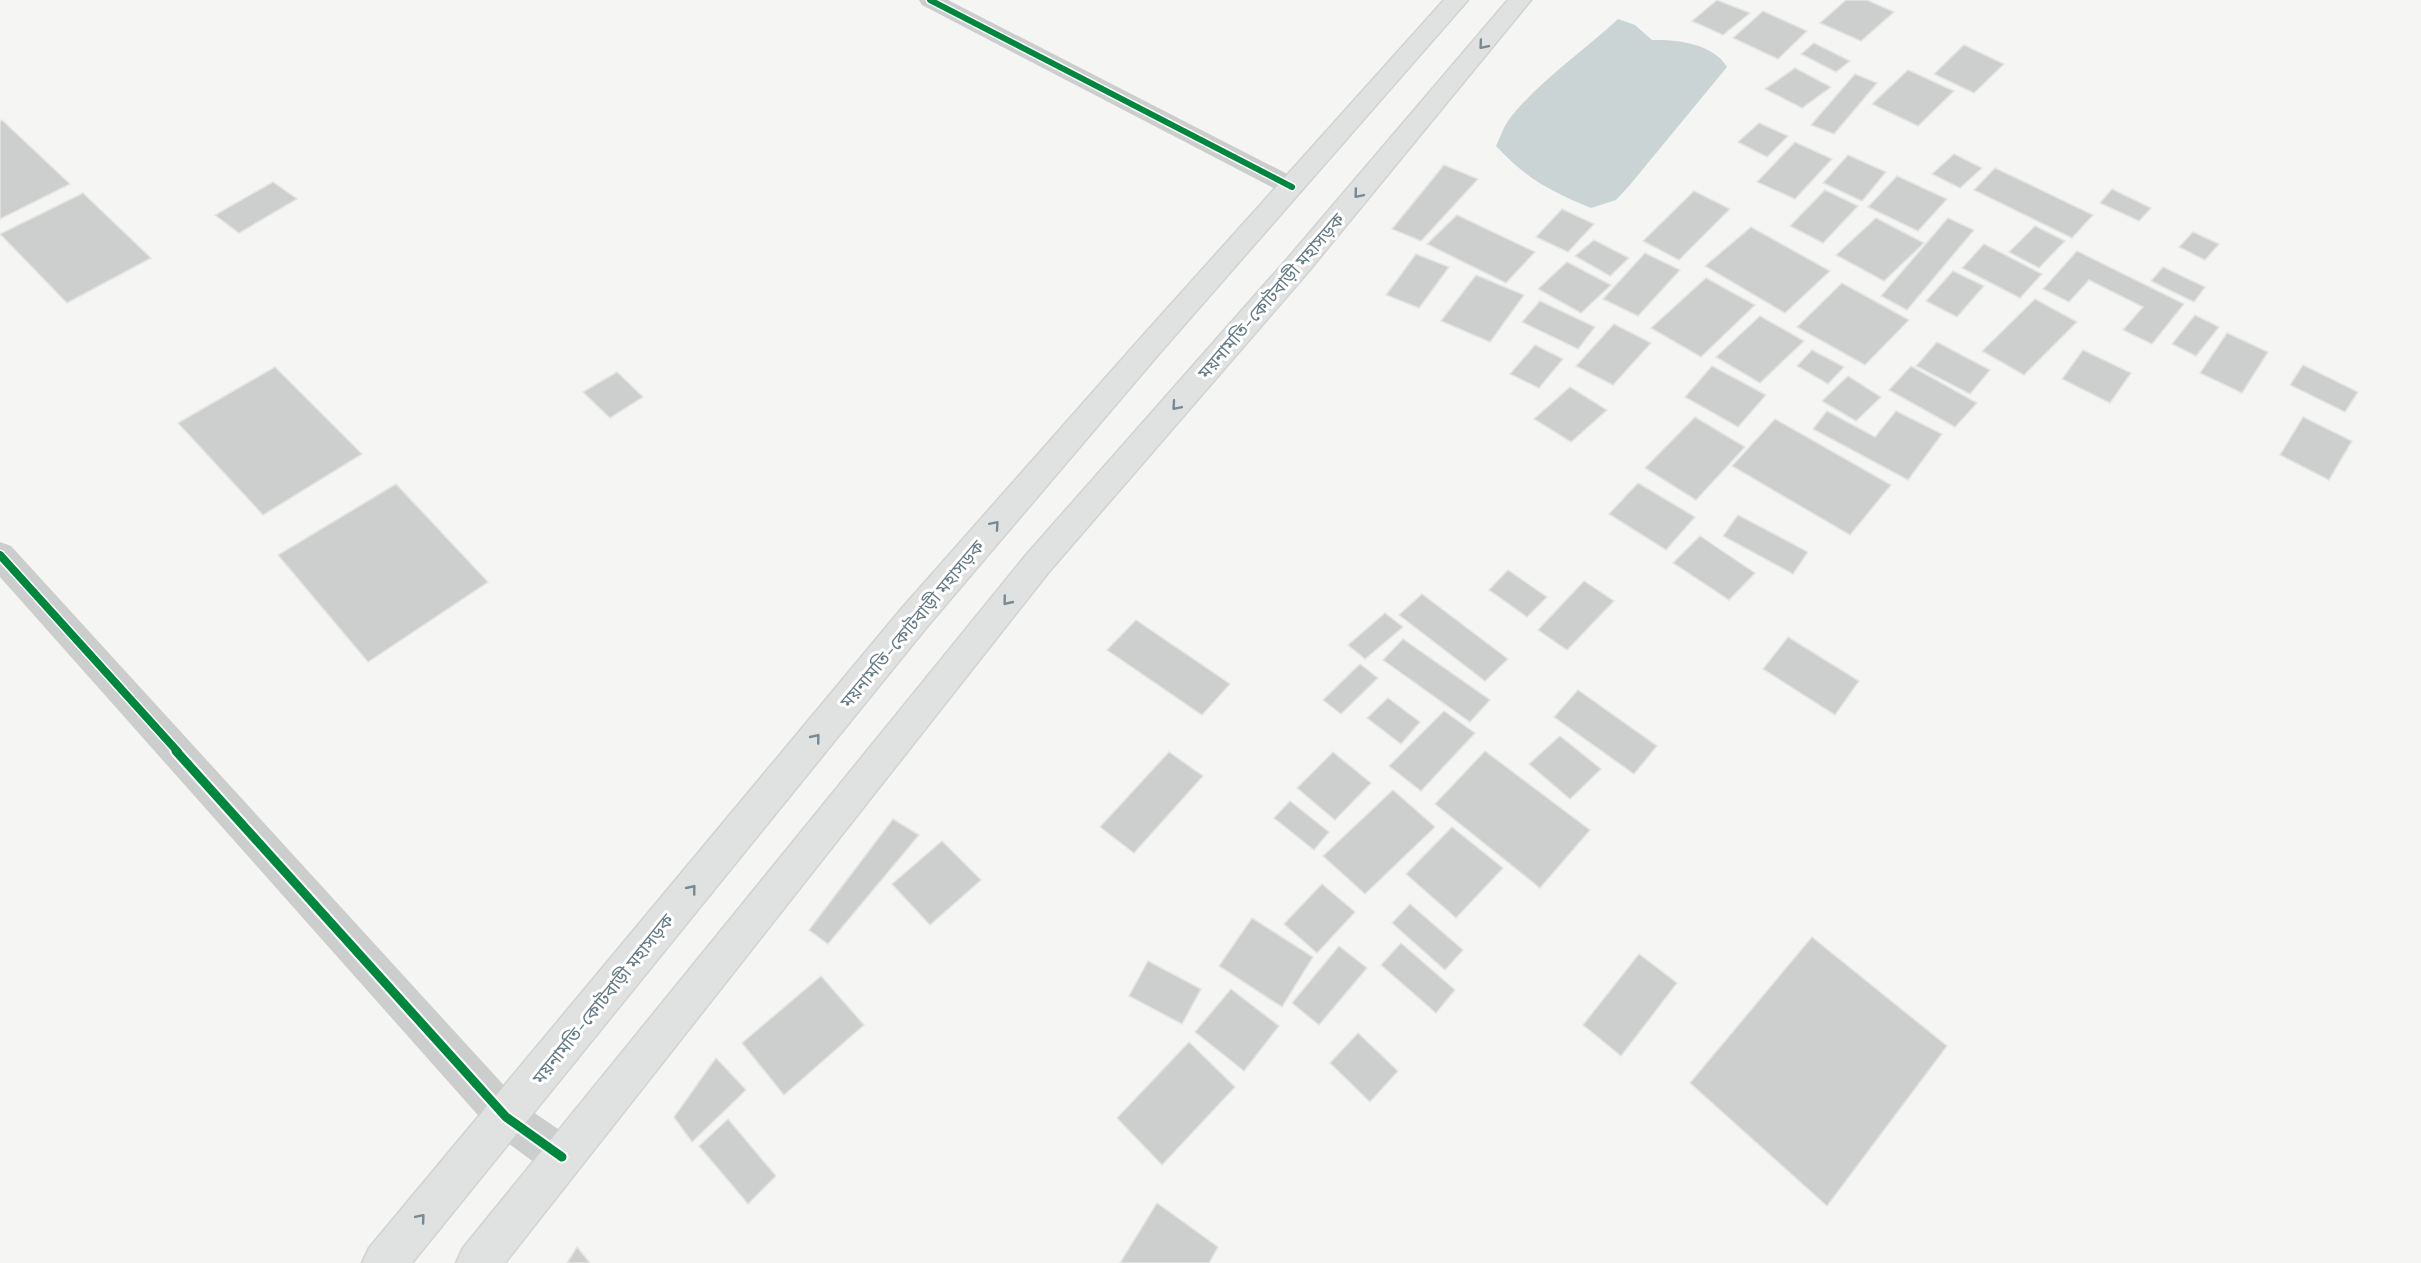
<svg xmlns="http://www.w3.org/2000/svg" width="2421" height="1263" font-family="'PT Sans Narrow','Noto Sans Bengali',sans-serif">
  <rect width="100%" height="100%" fill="#f5f5f3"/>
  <path fill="#cad4d5" d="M1618,19L1635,25L1652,40C1677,39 1714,44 1727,67L1629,186L1616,200L1591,208C1550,191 1527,179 1496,146C1500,138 1503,128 1508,121C1534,85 1585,50 1618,19Z"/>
  <g fill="#cdcfcf" stroke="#e4e4e3" stroke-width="1.5">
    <path d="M1717,0L1750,13L1723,35L1692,21Z"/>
    <path d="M1846,0H1867L1894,12L1861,41L1820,23Z"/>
    <path d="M1763,11L1807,31L1778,59L1733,38Z"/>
    <path d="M1814,43L1850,61L1836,72L1801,54Z"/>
    <path d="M1964,45L2004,64L1974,93L1934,74Z"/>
    <path d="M1795,68L1831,87L1802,108L1765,89Z"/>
    <path d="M1908,70L1954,91L1918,126L1872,104Z"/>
    <path d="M1855,74L1877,83L1834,134L1811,125Z"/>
    <path d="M2,120L70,184L0,219V122Z"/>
    <path d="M1759,123L1788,136L1767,157L1738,142Z"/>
    <path d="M1795,142L1832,159L1795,199L1757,182Z"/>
    <path d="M1954,154L1982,168L1960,188L1932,174Z"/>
    <path d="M1848,155L1886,172L1862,201L1823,183Z"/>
    <path d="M1444,165L1478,179L1421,241L1392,229Z"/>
    <path d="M1995,168L2093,215L2072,238L1974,190Z"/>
    <path d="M1897,176L1947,199L1918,231L1868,207Z"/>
    <path d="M273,182L297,199L239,233L215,215Z"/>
    <path d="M2112,189L2151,208L2139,221L2100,203Z"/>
    <path d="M1825,190L1858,206L1823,243L1790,226Z"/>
    <path d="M1694,191L1730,209L1679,260L1643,241Z"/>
    <path d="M83,193L151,258L67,303L0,234Z"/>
    <path d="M1562,209L1594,224L1568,252L1536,237Z"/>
    <path d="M1457,215L1535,252L1506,283L1427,244Z"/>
    <path d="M1876,218L1924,243L1884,281L1836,255Z"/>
    <path d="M1948,218L1974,230L1907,310L1881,296Z"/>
    <path d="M2035,226L2065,241L2039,268L2009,252Z"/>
    <path d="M1751,227L1830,271L1785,313L1705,266Z"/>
    <path d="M2193,232L2219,244L2205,260L2179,247Z"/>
    <path d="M1594,240L1629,258L1610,276L1575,256Z"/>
    <path d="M1984,244L2042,274L2020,298L1962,268Z"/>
    <path d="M2077,251L2184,304L2152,344L2123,330L2143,307L2089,280L2069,302L2043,289Z"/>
    <path d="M1645,253L1680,270L1638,316L1603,299Z"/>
    <path d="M1416,254L1449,267L1419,308L1386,295Z"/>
    <path d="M1567,262L1611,285L1581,313L1538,289Z"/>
    <path d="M2163,267L2205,287L2194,302L2151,281Z"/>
    <path d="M1953,271L1984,286L1957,317L1926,301Z"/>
    <path d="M1476,275L1524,295L1490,342L1441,321Z"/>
    <path d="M1706,278L1755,305L1701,357L1651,328Z"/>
    <path d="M1842,283L1909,320L1865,365L1797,327Z"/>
    <path d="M2035,299L2077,322L2024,375L1982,351Z"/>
    <path d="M1540,301L1595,327L1578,349L1522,322Z"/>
    <path d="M2195,315L2219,327L2196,356L2172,344Z"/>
    <path d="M1760,316L1804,341L1760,383L1716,357Z"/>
    <path d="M1614,324L1651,343L1613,385L1576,366Z"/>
    <path d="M2227,333L2268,352L2242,393L2200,373Z"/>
    <path d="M1937,342L1990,370L1970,394L1916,366Z"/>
    <path d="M1535,345L1563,359L1539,388L1510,374Z"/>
    <path d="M1812,350L1844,367L1828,384L1797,366Z"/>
    <path d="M2083,350L2131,373L2110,403L2062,379Z"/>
    <path d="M2303,365L2358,392L2345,412L2290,385Z"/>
    <path d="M1712,366L1766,395L1738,427L1685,397Z"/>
    <path d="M1911,366L1977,403L1955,427L1889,390Z"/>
    <path d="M275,367L362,454L263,515L178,423Z"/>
    <path d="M617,372L643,397L610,418L583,392Z"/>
    <path d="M1848,376L1881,397L1856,421L1822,401Z"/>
    <path d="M1570,387L1607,410L1571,442L1534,419Z"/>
    <path d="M1827,411L1875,437L1896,411L1942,434L1908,480L1813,429Z"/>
    <path d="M1695,417L1745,447L1696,500L1645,468Z"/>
    <path d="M2303,417L2352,441L2329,480L2280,455Z"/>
    <path d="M1775,419L1891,485L1850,535L1732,466Z"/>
    <path d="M1638,483L1695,517L1666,550L1609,514Z"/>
    <path d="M396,484L488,582L368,662L278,555Z"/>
    <path d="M1738,515L1808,552L1793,574L1723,536Z"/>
    <path d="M1700,536L1755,573L1729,600L1673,563Z"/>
    <path d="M1508,570L1547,597L1527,617L1489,590Z"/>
    <path d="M1584,581L1614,601L1567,650L1538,630Z"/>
    <path d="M1422,594L1508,659L1485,681L1399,615Z"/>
    <path d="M1385,613L1403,627L1365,659L1348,645Z"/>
    <path d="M1136,620L1230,684L1202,715L1107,650Z"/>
    <path d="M1788,637L1859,681L1835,715L1763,669Z"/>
    <path d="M1403,639L1490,700L1470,722L1383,660Z"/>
    <path d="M1360,664L1378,678L1341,714L1323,700Z"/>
    <path d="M1578,690L1657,746L1634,774L1554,717Z"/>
    <path d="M1388,698L1420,722L1401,744L1367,718Z"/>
    <path d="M1444,711L1475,733L1421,791L1389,766Z"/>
    <path d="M1560,736L1601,769L1570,799L1529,764Z"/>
    <path d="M1485,751L1590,830L1540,888L1435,804Z"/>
    <path d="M1169,752L1203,776L1134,853L1100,827Z"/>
    <path d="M1333,752L1371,783L1335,820L1297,788Z"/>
    <path d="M1393,790L1435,827L1365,894L1323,856Z"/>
    <path d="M1290,801L1329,832L1314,850L1274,818Z"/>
    <path d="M893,819L919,835L828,944L809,930Z"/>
    <path d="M1452,827L1503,868L1456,918L1406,874Z"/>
    <path d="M942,841L981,880L930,925L892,884Z"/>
    <path d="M1322,884L1355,912L1317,953L1284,924Z"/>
    <path d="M1410,904L1463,950L1445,970L1392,923Z"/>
    <path d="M1252,918L1313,957L1282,1007L1219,966Z"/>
    <path d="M1812,937L1947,1046L1827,1206L1690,1083Z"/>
    <path d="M1401,943L1455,990L1436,1013L1381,965Z"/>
    <path d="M1339,946L1367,968L1319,1025L1292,1003Z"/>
    <path d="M1639,954L1677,983L1621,1056L1583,1025Z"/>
    <path d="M1148,961L1201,989L1182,1024L1129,996Z"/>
    <path d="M821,976L864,1025L784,1095L742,1043Z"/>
    <path d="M1231,989L1279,1026L1244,1071L1195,1032Z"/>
    <path d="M1358,1033L1398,1071L1370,1102L1330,1063Z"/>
    <path d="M1189,1042L1235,1087L1162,1165L1117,1118Z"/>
    <path d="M716,1058L746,1090L692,1142L674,1117Z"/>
    <path d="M728,1119L776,1176L748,1204L699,1146Z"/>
    <path d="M1157,1203L1218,1247L1209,1263H1120Z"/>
    <path d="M577,1247L590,1263H567Z"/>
  </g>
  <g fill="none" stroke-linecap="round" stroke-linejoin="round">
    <defs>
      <g id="secondary">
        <path d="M1444,0H1468L1158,355L926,628L412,1263H362L369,1248L902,608L1138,341Z"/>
        <path d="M1508,0H1531L1308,272L1048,573L505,1263H456L463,1248L1026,555L1288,258Z"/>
      </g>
    </defs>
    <use href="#secondary" stroke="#d1d3d3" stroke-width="3"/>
    <g fill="#cccece" fill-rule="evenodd">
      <path d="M919,0H948L1301,181L1305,187L1301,193L1292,196L1283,193L922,5Z"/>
      <path d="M0,542L11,546L520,1103L577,1142L583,1157L577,1172L562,1178L547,1172L492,1131L0,577Z"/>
    </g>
    <use href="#secondary" fill="#e0e1e1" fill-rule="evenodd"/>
    <defs>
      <path id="cycleway-far2" d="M930,0L1292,187"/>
      <path id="cycleway-far1" d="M0,555L178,752"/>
      <path id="cycleway" d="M176,751L506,1117L562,1157"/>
    </defs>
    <use href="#cycleway-far2" stroke="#fff" stroke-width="9"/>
    <use href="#cycleway-far1" stroke="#fff" stroke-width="11"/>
    <use href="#cycleway" stroke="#fff" stroke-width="13"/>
    <use href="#cycleway-far2" stroke="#00873e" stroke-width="6"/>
    <use href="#cycleway-far1" stroke="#00873e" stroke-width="8"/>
    <use href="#cycleway" stroke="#00873e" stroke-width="9"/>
  </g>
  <defs><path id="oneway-chevron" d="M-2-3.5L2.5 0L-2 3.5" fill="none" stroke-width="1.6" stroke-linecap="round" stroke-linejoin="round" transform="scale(1.5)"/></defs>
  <g stroke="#778993">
    <use href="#oneway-chevron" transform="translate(1483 45) rotate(130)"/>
    <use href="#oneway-chevron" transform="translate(1358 194) rotate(130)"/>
    <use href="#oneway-chevron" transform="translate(1176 406) rotate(131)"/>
    <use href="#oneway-chevron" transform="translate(995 525) rotate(-49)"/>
    <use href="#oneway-chevron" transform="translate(1007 601) rotate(129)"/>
    <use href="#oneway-chevron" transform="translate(816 738) rotate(-51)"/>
    <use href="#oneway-chevron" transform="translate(692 889) rotate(-51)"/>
    <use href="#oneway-chevron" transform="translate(421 1218) rotate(-50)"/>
  </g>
  <g text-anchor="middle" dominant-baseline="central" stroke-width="6" stroke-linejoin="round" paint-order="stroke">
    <g font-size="18" fill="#647a85" stroke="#fff">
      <text transform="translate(1271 296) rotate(-49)">ময়নামতি–কোটবাড়ী মহাসড়ক</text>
      <text transform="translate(912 624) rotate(-50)">ময়নামতি–কোটবাড়ী মহাসড়ক</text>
      <text transform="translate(603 999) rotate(-51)">ময়নামতি–কোটবাড়ী মহাসড়ক</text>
    </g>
  </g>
</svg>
